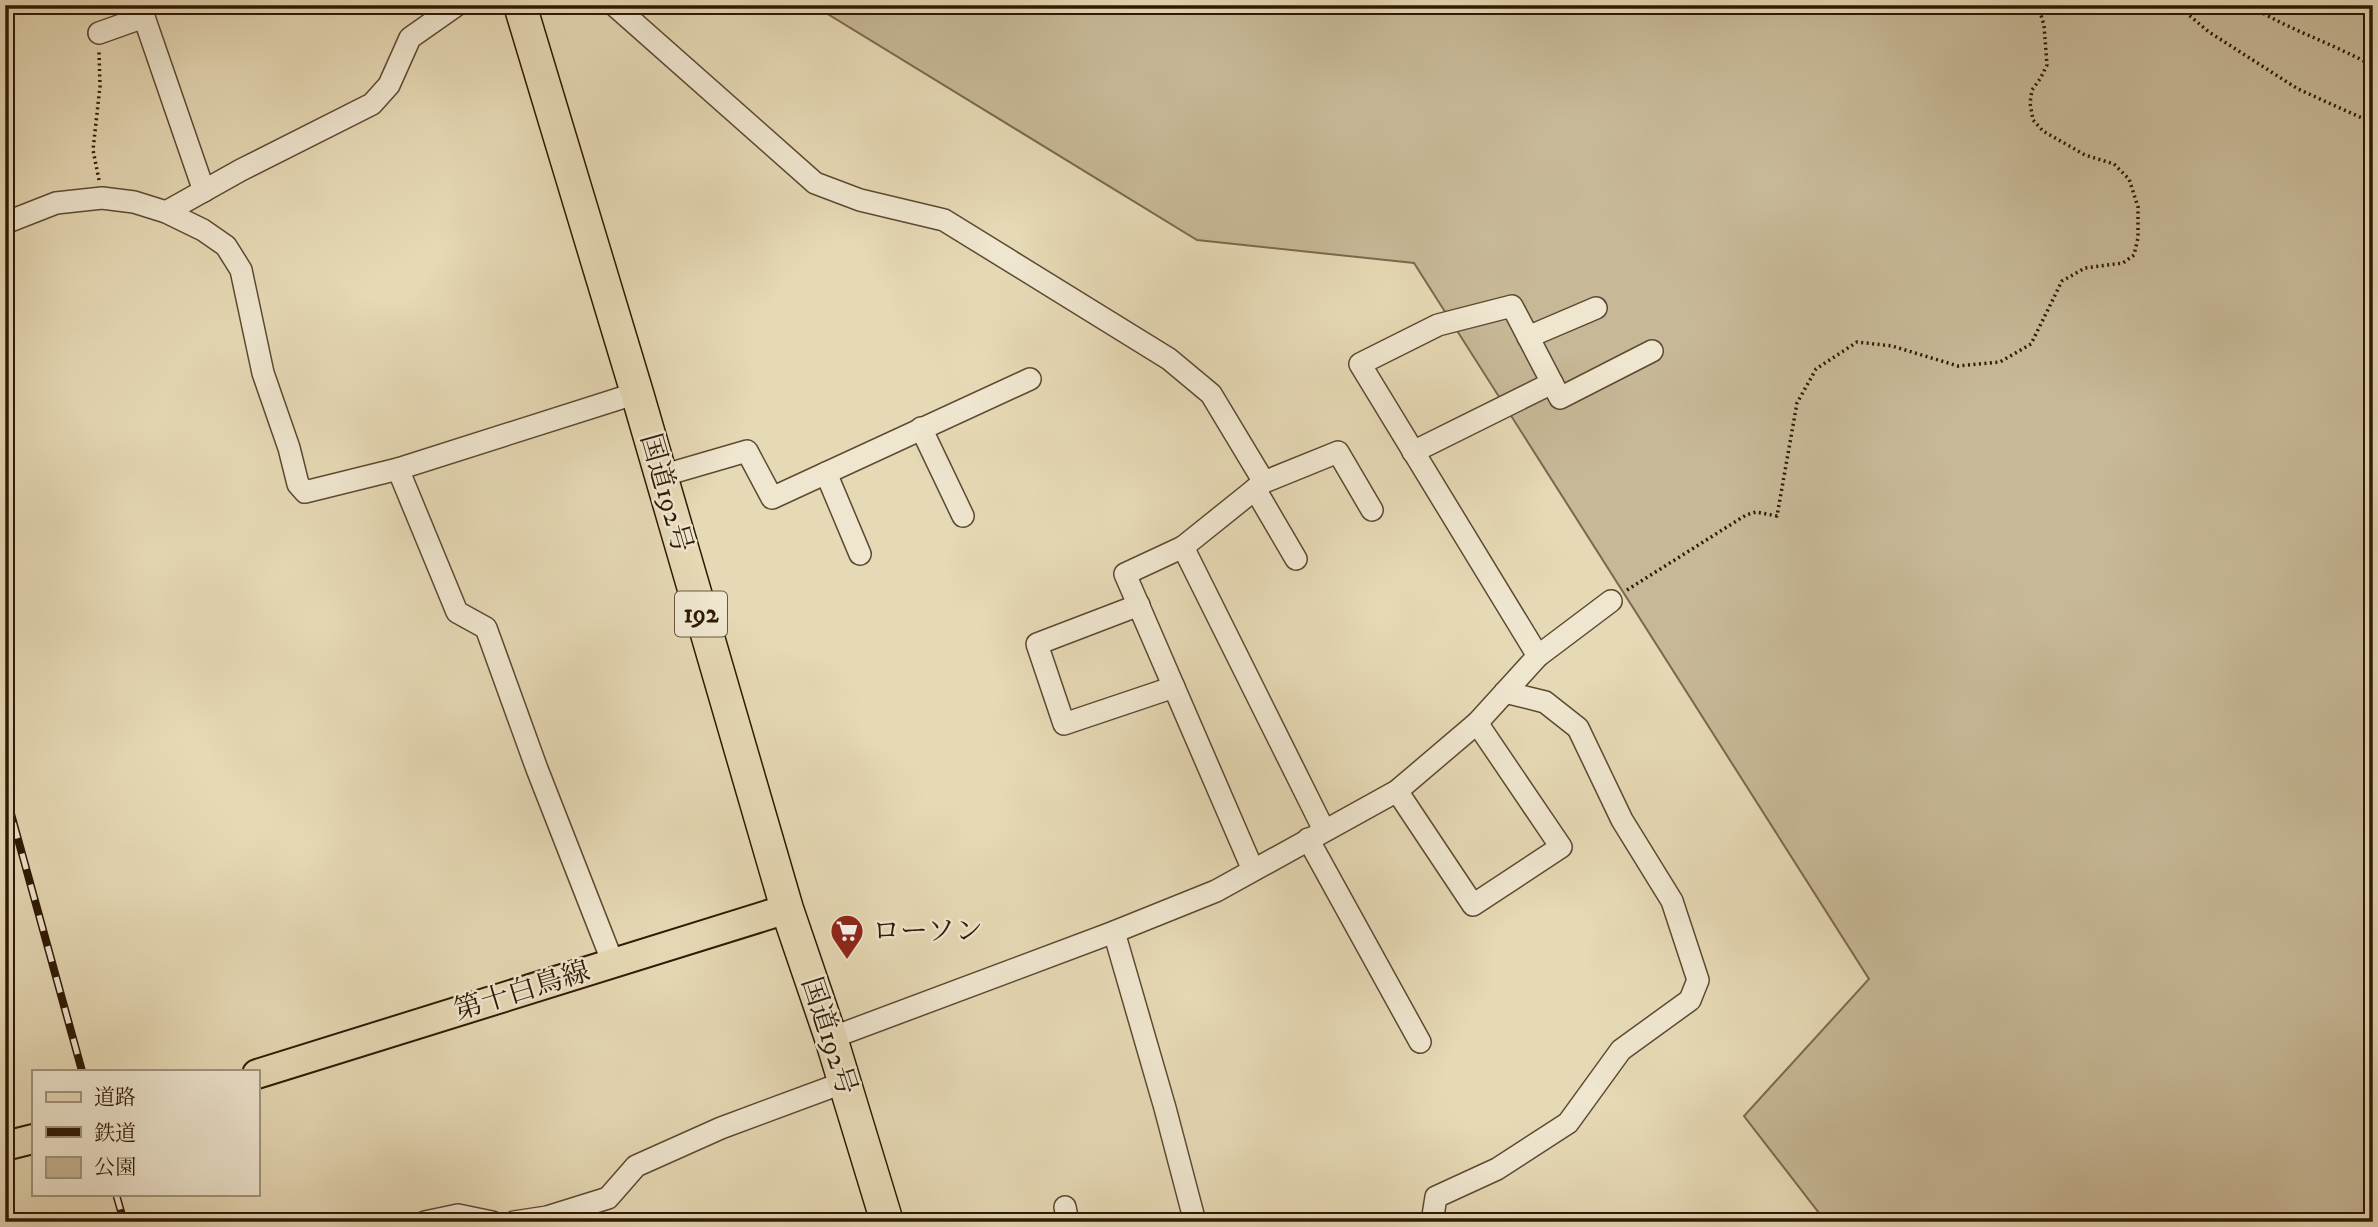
<svg xmlns="http://www.w3.org/2000/svg" width="2378" height="1227" font-family="'IM FELL DW Pica','Noto Serif JP',serif">
  <rect width="100%" height="100%" fill="#e6d9b5"/>
  <filter id="stains"><feTurbulence type="fractalNoise" baseFrequency=".00286" numOctaves="4"/><feColorMatrix values="0 0 0 0 .2 0 0 0 0 .09 0 0 0 0 .02 0 0 0 .5 -.17"/></filter>
  <radialGradient id="worn" r=".72"><stop offset=".6" stop-color="#630" stop-opacity="0"/><stop offset="1" stop-color="#630" stop-opacity=".3"/></radialGradient>
  <path fill="#c7b897" stroke="#7b684e" stroke-width="2" d="M813,5H2373V1222H1826L1744,1116L1869,979L1414,263L1197,240Z"/>
  <g fill="none" stroke-linecap="round" stroke-linejoin="round">
    <defs>
      <g id="minor">
        <path d="M614,5L815,183L860,200L944,220L1169,359L1211,394L1264,482"/>
        <path d="M99,33L144,17L204,191"/>
        <path d="M166,212L241,170L372,104L389,85L410,38L457,5"/>
        <path d="M5,223L56,203L102,198L134,202L166,212L203,230L226,246L241,270L263,373L289,448L298,484L305,492L398,469L637,393"/>
        <path d="M1528,337L1596,308"/>
        <path d="M921,428L963,516"/>
        <path d="M1413,452L1552,383"/>
        <path d="M398,469L457,612L486,628L537,769L613,963"/>
        <path d="M826,473L860,554"/>
        <path d="M661,476L747,451L772,498L1030,379"/>
        <path d="M1255,489L1296,559"/>
        <path d="M1183,547L1324,830"/>
        <path d="M1139,605L1037,644L1064,724L1174,687"/>
        <path d="M1538,656L1360,364L1438,325L1512,306L1560,398L1652,351"/>
        <path d="M1397,791L1473,905L1561,847L1477,723"/>
        <path d="M1308,839L1420,1042"/>
        <path d="M1253,870L1125,574L1183,547L1264,482L1338,452L1372,510"/>
        <path d="M1114,932L1165,1108L1195,1222"/>
        <path d="M831,1038L1114,932L1216,891L1397,791L1477,723L1538,656L1611,601"/>
        <path d="M1065,1207L1068,1222"/>
        <path d="M425,1222L458,1215L492,1222"/>
        <path d="M514,1222L547,1217L608,1198L636,1166L721,1128L845,1082"/>
        <path d="M1432,1222L1436,1197L1497,1169L1568,1123L1621,1050L1690,1000L1698,980L1672,901L1622,820L1578,728L1545,702L1505,692"/>
      </g>
      <g id="major">
        <path d="M257,1074L787,909"/>
        <path d="M5,1146L33,1139"/>
      </g>
      <path id="highway" d="M520,5L637,393L787,909L831,1038L887,1222"/>
    </defs>
    <use href="#minor" stroke="#5d4931" stroke-width="24"/>
    <use href="#major" stroke="#2f1905" stroke-width="32"/>
    <use href="#highway" stroke="#2f1905" stroke-width="35"/>
    <g stroke="#2f1905" stroke-width="3.5" stroke-dasharray="2 3.5" stroke-linecap="butt">
      <path d="M2177,5L2209,32L2298,89L2373,123"/>
      <path d="M2249,5C2289,30 2332,43 2373,66"/>
      <path d="M99,180L93,150L100,86L99,52"/>
      <path d="M1627,590L1746,515L1756,512L1777,516L1797,403L1816,369L1857,342L1892,346L1958,366L2000,362L2031,344L2062,281L2085,268L2123,263L2134,255L2138,238V207L2129,179L2114,164L2085,155L2043,131L2033,120L2030,103L2032,90L2040,79L2047,65L2044,25L2038,5"/>
    </g>
    <use href="#minor" stroke="#efe6cf" stroke-width="21"/>
    <use href="#major" stroke="#e6d9b5" stroke-width="28"/>
    <use href="#highway" stroke="#e6d9b5" stroke-width="32"/>
    <defs>
      <g id="rail">
        <path d="M5,792L82,1071"/>
        <path d="M116,1194L124,1222"/>
      </g>
    </defs>
    <use href="#rail" stroke="#2f1905" stroke-width="8"/>
    <use href="#rail" stroke="#efe6cf" stroke-width="5" stroke-dasharray="16" stroke-linecap="butt"/>
  </g>
  <defs>
    <symbol id="supermarket-pin" viewBox="-11 -11 22 30"><path d="M0 17L-7.5 6A9.5 9.5 0 1 1 7.5 6Z" fill="#8f2418" stroke="#efe6cf"/><path d="M-6-5.5h2.5l.6 2H6L4.5 2H-2.5L-4.4-4H-6ZM-1.5 3.2a1.3 1.3 0 1 0 .1 0ZM3 3.2a1.3 1.3 0 1 0 .1 0Z" fill="#fff"/></symbol>
  </defs>
  <g fill-rule="evenodd">
    <use href="#supermarket-pin" x="828" y="912" width="38" height="52"/>
  </g>
  <g text-anchor="middle" dominant-baseline="central" stroke-width="5" stroke-linejoin="round" paint-order="stroke">
    <rect fill="#efe6cf" stroke="#695642" stroke-width="2" x="675" y="591.5" width="52" height="45" rx="5"/>
    <g font-size="26" font-weight="bold" fill="#2f1905">
      <text x="701" y="614">192</text>
    </g>
    <g font-size="28" fill="#2f1905" stroke="#efe6cf">
      <text transform="translate(666 493) rotate(74)">国道192号</text>
      <text transform="translate(522 991) rotate(-17)">第十白鳥線</text>
      <text transform="translate(829 1036) rotate(72)">国道192号</text>
    </g>
    <g font-size="28" fill="#2f1905" stroke="#efe6cf" text-anchor="start">
      <text x="872" y="931">ローソン</text>
    </g>
  </g>
  <rect width="2378" height="1227" fill="none" stroke="#e6d9b5" stroke-width="28"/>
  <rect x="7" y="7" width="2364" height="1213" fill="none" stroke="#2f1905" stroke-width="3.5"/>
  <rect x="14" y="14" width="2350" height="1199" fill="none" stroke="#2f1905" stroke-width="2"/>
  <rect x="32" y="1070" width="228" height="126" fill="#efe6cf" stroke="#a2947e" stroke-width="2"/>
  <rect x="46" y="1092" width="35" height="10" fill="#e6d9b5" stroke="#a2947e" stroke-width="2"/>
  <text x="94" y="1104" font-size="21" fill="#2f1905">道路</text>
  <rect x="46" y="1127" width="35" height="10" fill="#2f1905" stroke="#a2947e" stroke-width="2"/>
  <text x="94" y="1140" font-size="21" fill="#2f1905">鉄道</text>
  <rect x="46" y="1157" width="35" height="21" fill="#c7b897" stroke="#a2947e" stroke-width="2"/>
  <text x="94" y="1174" font-size="21" fill="#2f1905">公園</text>
  <rect width="100%" height="100%" filter="url(#stains)"/>
  <rect width="100%" height="100%" fill="url(#worn)"/>
</svg>
